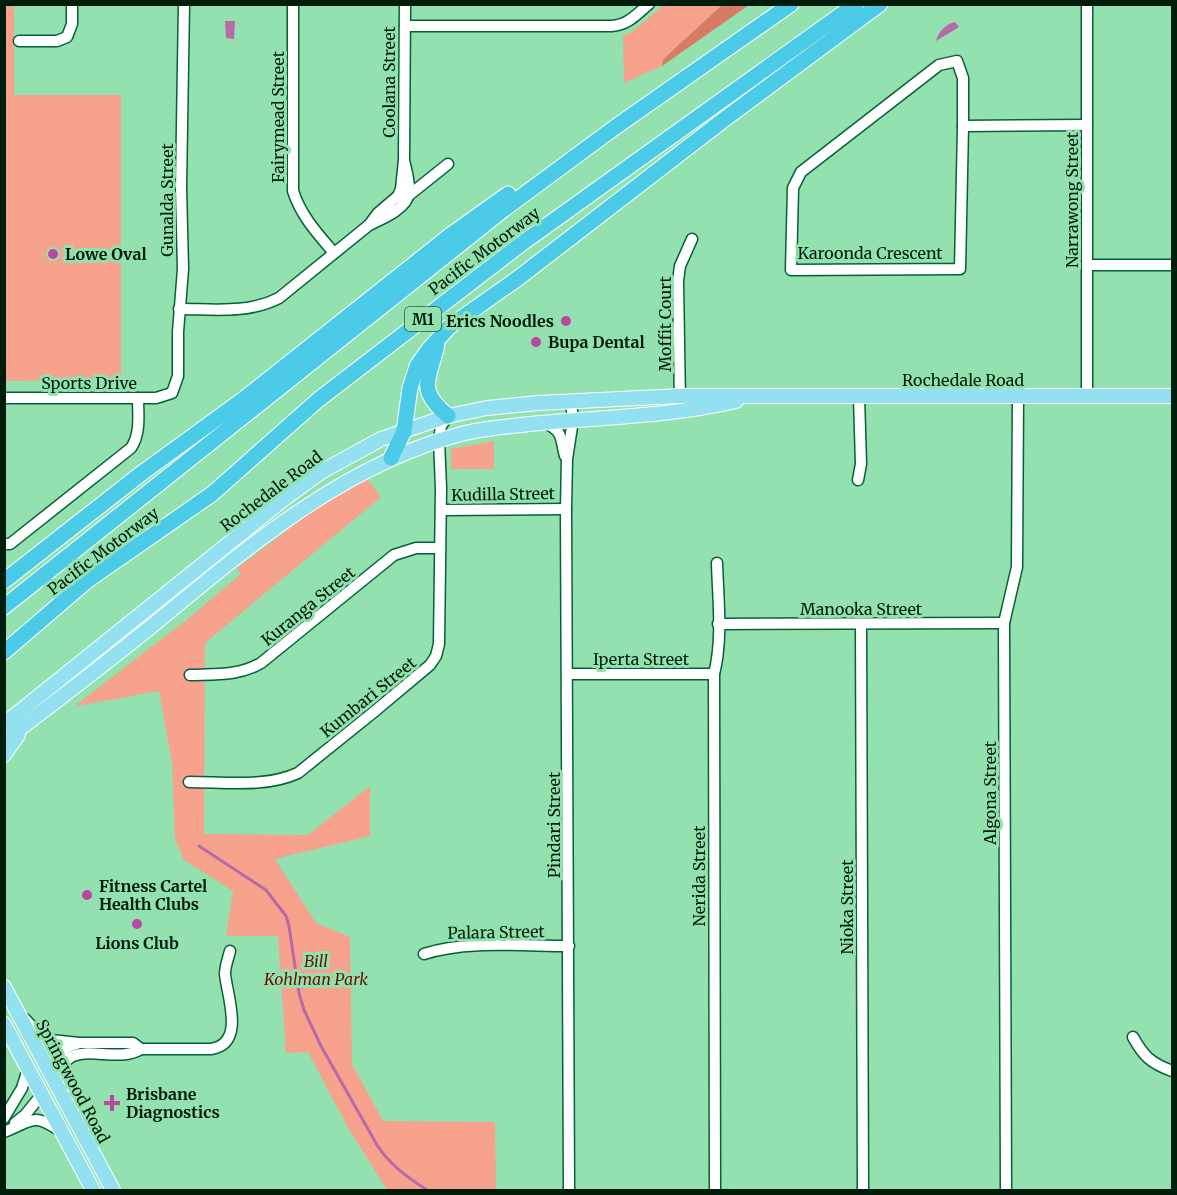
<svg xmlns="http://www.w3.org/2000/svg" width="1177" height="1195" font-family="Merriweather,serif">
  <rect width="100%" height="100%" fill="#93e1af"/>
  <g fill="#f7a28c">
    <path d="M4,5H14V95H121V380L5,381Z"/>
    <path d="M664,5H722L671,52L663,60L662,66L624,83L623,36L630,33Z"/>
    <path d="M494,441V469H451V449Z"/>
    <path d="M367,479L381,497L205,643L204,834L308,835L370,786V836L275,859L316,923L350,937L352,1064L383,1121L495,1122L496,1190H387L347,1126L308,1052L286,1053L278,936H226L233,891L184,860L175,839L172,763L159,691L77,706V704L189,618L241,574L237,568L314,510Z"/>
  </g>
  <path fill="#d77b63" d="M722,5H749L662,66L663,60L671,52Z"/>
  <g fill="#b66ba6">
    <path d="M225,21H235L234,39L226,38Z"/>
    <path d="M955,22L959,27L936,41C938,32 946,24 955,22Z"/>
  </g>
  <g fill="none" stroke-linecap="round" stroke-linejoin="round">
    <path stroke="#b66ba6" stroke-width="3" d="M199,846L266,890L286,916L289,926L299,993L304,1010L321,1046L377,1145C390,1165 407,1177 427,1190"/>
    <defs>
      <g id="minor">
        <path d="M293,4V191C301,216 317,233 334,253"/>
        <path d="M1087,4V396"/>
        <path d="M405,26H612C628,25 637,14 649,4"/>
        <path d="M19,41H57L67,37L72,24V4"/>
        <path d="M957,61L963,78V126L960,269L791,270L793,188L801,172L939,65Z"/>
        <path d="M963,126L1087,125"/>
        <path d="M404,160C406,170 410,182 409,193C407,209 382,219 369,225L378,213L398,196L401,189L404,160L405,4"/>
        <path d="M406,196H408L448,164"/>
        <path d="M1087,265H1172"/>
        <path d="M179,309C213,309 248,314 279,298L369,225"/>
        <path d="M4,398H156L172,393L178,376V332L183,269L181,187L184,4"/>
        <path d="M680,402L678,281L680,266L692,239"/>
        <path d="M545,423C564,432 560,438 565,456"/>
        <path d="M858,480L861,464L859,397"/>
        <path d="M441,510L566,509"/>
        <path d="M4,544H10L131,448C141,433 138,415 138,398"/>
        <path d="M718,624L1004,623"/>
        <path d="M861,624L863,1190"/>
        <path d="M568,674H714"/>
        <path d="M190,675C215,674 239,676 261,663L394,555L416,548H439"/>
        <path d="M189,782C224,782 265,788 298,773L375,711L430,665L436,656L439,644L441,488L439,440L441,426L448,416"/>
        <path d="M424,954C466,940 524,946 569,946"/>
        <path d="M25,1019L40,1035L51,1040L79,1043H133L141,1049"/>
        <path d="M1133,1037C1144,1057 1151,1063 1172,1071"/>
        <path d="M50,1072C55,1057 62,1048 77,1044"/>
        <path d="M54,1080C59,1072 63,1062 71,1057C89,1047 120,1062 141,1049H211C246,1044 227,996 225,974C225,966 228,959 230,951"/>
        <path d="M4,1118L22,1088L28,1069"/>
        <path d="M15,1123L25,1115L42,1094"/>
        <path d="M4,1132C32,1121 33,1112 60,1131"/>
        <path d="M569,1190L566,509L567,459L573,420L571,402"/>
        <path d="M715,1190L714,674C723,639 718,599 717,563"/>
        <path d="M1006,1190L1004,623L1017,567L1018,397"/>
      </g>
      <g id="major">
        <path d="M4,724L284,499L321,472L381,439L448,416L487,408L538,403L680,396H1172"/>
        <path d="M4,741C56,701 108,662 158,621C250,545 344,465 461,434C484,428 506,427 529,424C598,417 668,417 736,401"/>
        <path d="M4,755L18,735"/>
        <path d="M4,987L113,1190"/>
        <path d="M4,1024L93,1190"/>
      </g>
      <g id="highway">
        <path d="M437,344C430,379 415,388 448,416"/>
        <path d="M391,458L404,431L410,388L417,366L429,349L449,327L517,279L726,118L880,4"/>
        <path d="M4,581L142,473L245,398L452,234L508,194"/>
        <path d="M4,607L503,210L614,128L791,4"/>
        <path d="M4,652L88,580L212,494L318,400L521,244L856,4"/>
      </g>
    </defs>
    <use href="#minor" stroke="#056137" stroke-width="13"/>
    <use href="#major" stroke="#fff" stroke-width="16"/>
    <use href="#highway" stroke="#fff" stroke-width="17"/>
    <use href="#minor" stroke="#fff" stroke-width="10"/>
    <use href="#major" stroke="#93e0f1" stroke-width="14"/>
    <use href="#highway" stroke="#4bcbe8" stroke-width="15"/>
  </g>
  <g fill="#b948a4" stroke="#93e1af" stroke-width="2">
    <circle cx="53" cy="254" r="6"/>
    <circle cx="566" cy="321" r="6"/>
    <circle cx="536" cy="342" r="6"/>
    <circle cx="87" cy="895" r="6"/>
    <circle cx="137" cy="924" r="6"/>
    <path d="M109 1094h6v6h6v6h-6v6h-6v-6h-6v-6h6z"/>
  </g>
  <g text-anchor="middle" dominant-baseline="central" stroke-width="6" stroke-linejoin="round" paint-order="stroke">
    <rect fill="#93e1af" stroke="#2c573c" stroke-width="1.5" x="405" y="307" width="36" height="24" rx="4.5"/>
    <g font-size="15" font-weight="bold" fill="#001c0a">
      <text x="423" y="319">M1</text>
    </g>
    <g font-size="16" fill="#001c0a" stroke="#93e1af">
      <text transform="translate(389 82) rotate(-90)">Coolana Street</text>
      <text transform="translate(278 117) rotate(-90)">Fairymead Street</text>
      <text transform="translate(167 200) rotate(-90)">Gunalda Street</text>
      <text transform="translate(1072 200) rotate(-90)">Narrawong Street</text>
      <text transform="translate(484 251) rotate(-37)">Pacific Motorway</text>
      <text x="870" y="253">Karoonda Crescent</text>
      <text transform="translate(665 324) rotate(-90)">Moffit Court</text>
      <text x="963" y="380">Rochedale Road</text>
      <text x="89" y="383">Sports Drive</text>
      <text transform="translate(271 491) rotate(-37)">Rochedale Road</text>
      <text transform="translate(503 494) rotate(-1)">Kudilla Street</text>
      <text transform="translate(103 551) rotate(-37)">Pacific Motorway</text>
      <text transform="translate(308 606) rotate(-39)">Kuranga Street</text>
      <text x="861" y="609">Manooka Street</text>
      <text x="641" y="659">Iperta Street</text>
      <text transform="translate(368 697) rotate(-39)">Kumbari Street</text>
      <text transform="translate(990 793) rotate(-90)">Algona Street</text>
      <text transform="translate(554 825) rotate(-90)">Pindari Street</text>
      <text transform="translate(699 876) rotate(-90)">Nerida Street</text>
      <text transform="translate(847 907) rotate(-90)">Nioka Street</text>
      <text transform="translate(496 932) rotate(-1)">Palara Street</text>
      <text transform="translate(73 1081) rotate(62)">Springwood Road</text>
    </g>
    <g font-size="16" font-weight="bold" fill="#001c0a" stroke="#93e1af" text-anchor="start">
      <text x="65" y="254">Lowe Oval</text>
      <text x="554" y="321" text-anchor="end">Erics Noodles</text>
      <text x="548" y="342">Bupa Dental</text>
      <text x="99" y="886">Fitness Cartel<tspan x="99" dy="18">Health Clubs</tspan></text>
      <text x="137" y="943" text-anchor="middle">Lions Club</text>
      <text x="126" y="1094">Brisbane<tspan x="126" dy="18">Diagnostics</tspan></text>
    </g>
    <g font-size="16" font-style="italic" fill="#681400" stroke="#93e1af">
      <text x="316" y="961">Bill<tspan x="316" dy="18">Kohlman Park</tspan></text>
    </g>
  </g>
  <rect width="1177" height="1195" fill="none" stroke="#001c0a" stroke-width="12"/>
</svg>
